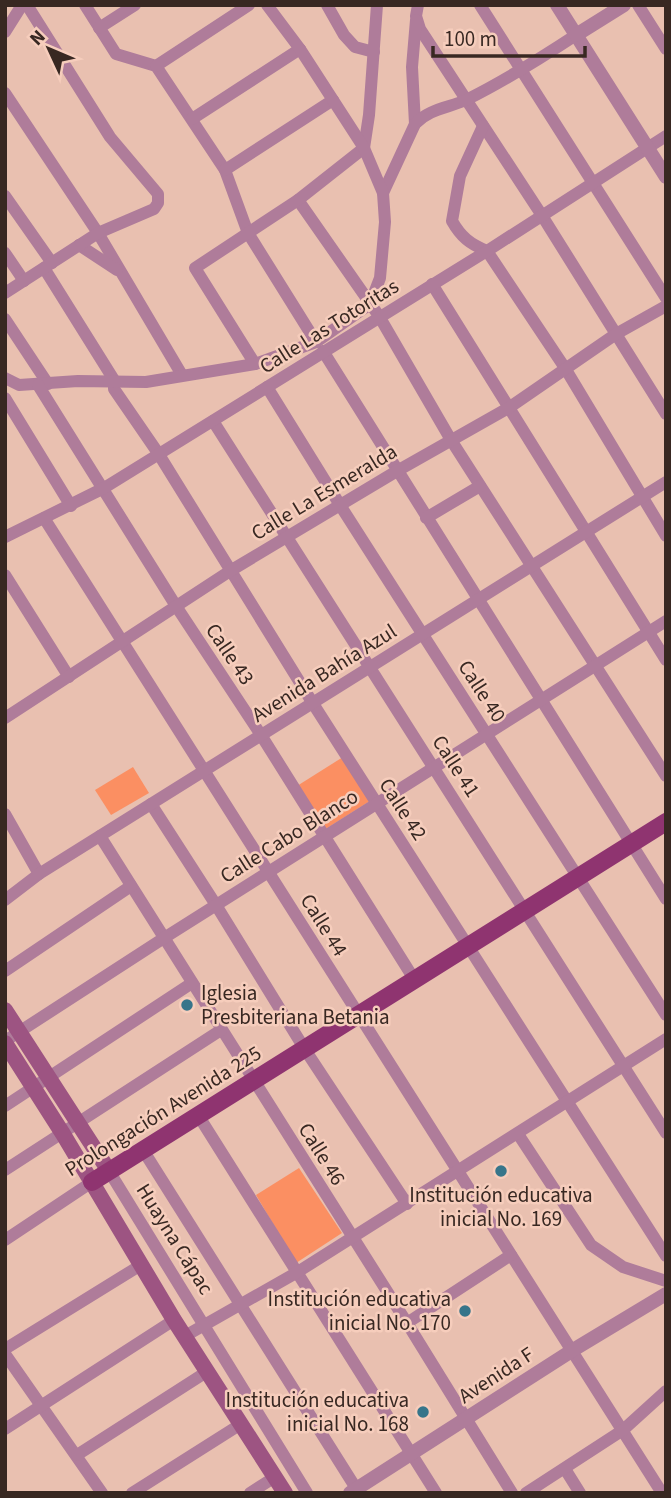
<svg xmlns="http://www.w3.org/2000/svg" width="671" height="1498" font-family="'Source Sans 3',sans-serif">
  <rect width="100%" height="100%" fill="#e9c0b0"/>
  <g fill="#fb8f62">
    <path d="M343,757L370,801L324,830L297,786Z"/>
    <path d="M133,767L149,793L111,815L95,790Z"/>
    <path d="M299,1168L342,1233L296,1263L256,1195Z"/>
  </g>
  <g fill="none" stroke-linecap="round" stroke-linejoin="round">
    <g stroke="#af7c9a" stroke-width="12">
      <path d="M85,5L116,54L156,66L225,170L248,233L316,342"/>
      <path d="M327,5L344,35L355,47L374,52"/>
      <path d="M418,5L416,16L420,29L541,214L666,414"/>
      <path d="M480,5L666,298"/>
      <path d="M638,5L666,49"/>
      <path d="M99,28L135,5"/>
      <path d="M5,32L22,5"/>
      <path d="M156,66L249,5"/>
      <path d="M5,93L98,233L182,375"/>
      <path d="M192,119L300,49"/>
      <path d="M415,124L412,67L416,20"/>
      <path d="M483,126L460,176L452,221C461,237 470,244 487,251L565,368L666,536"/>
      <path d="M225,170L333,100"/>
      <path d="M383,193L415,124C430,108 450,108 468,99C506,80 541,58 576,35"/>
      <path d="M5,196L52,263"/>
      <path d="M298,200L379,316L451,440L666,776"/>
      <path d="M79,245L117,270"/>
      <path d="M5,253L24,281"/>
      <path d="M44,268L114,380V389L158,453L312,702L666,1256"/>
      <path d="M432,284L666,660"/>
      <path d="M5,293L98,233L154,209L158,203V194L110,137L27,5"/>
      <path d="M5,319L48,384"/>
      <path d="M323,351L666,899"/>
      <path d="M255,364L195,268L298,200L364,148L369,115L377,5"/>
      <path d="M5,378L19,385L78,381L146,382L255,364L316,342L370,304L380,278L385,222L383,193L364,148L300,49L267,5"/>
      <path d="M38,385L176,606L261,735L414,979"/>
      <path d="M267,387L340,505L666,1015"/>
      <path d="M5,398L71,506"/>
      <path d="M213,421L666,1133"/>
      <path d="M44,518L662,1493"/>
      <path d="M426,518L480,486"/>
      <path d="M5,537L104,488L487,251L666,136"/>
      <path d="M5,575L69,677"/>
      <path d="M5,718L230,571L397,471L510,407L616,334L666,306"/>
      <path d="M151,804L216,905L304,1048L407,1204"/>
      <path d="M5,814L39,874"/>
      <path d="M100,836L407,1323L512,1493"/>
      <path d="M5,900L39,874L666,482"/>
      <path d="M5,971L131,886"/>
      <path d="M5,1041L164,938L666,621"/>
      <path d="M5,1106L192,983"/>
      <path d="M198,1115L436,1493"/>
      <path d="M518,1134L591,1245L623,1267L666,1281"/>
      <path d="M143,1150L359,1493"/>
      <path d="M5,1170L221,1030"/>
      <path d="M109,1171L307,1493"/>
      <path d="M5,1240L92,1182"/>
      <path d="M407,1323L511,1255"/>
      <path d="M185,1336L296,1273L666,1039"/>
      <path d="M5,1349L141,1265"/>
      <path d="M5,1354L102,1493"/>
      <path d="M5,1429L174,1320"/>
      <path d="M77,1455L208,1371"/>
      <path d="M565,1469L580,1493"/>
      <path d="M132,1493L241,1424"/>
      <path d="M250,1493L275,1477"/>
      <path d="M526,1493L623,1430L666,1391"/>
    </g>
    <g stroke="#af7c9a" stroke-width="14">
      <path d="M557,5L666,177"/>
      <path d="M576,35L624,5"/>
      <path d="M350,1493L573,1350L666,1294"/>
    </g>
    <g stroke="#9d5482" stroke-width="16">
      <path d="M5,1010L109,1171"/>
      <path d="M5,1043L63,1134L174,1320L285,1493"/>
    </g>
    <path stroke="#8f3470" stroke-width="18" d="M92,1182L666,822"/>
  </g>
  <g fill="#37758a" stroke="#f6cdbc" stroke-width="2.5">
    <circle cx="187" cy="1005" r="7"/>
    <circle cx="501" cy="1171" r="7"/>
    <circle cx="465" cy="1311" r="7"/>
    <circle cx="423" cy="1412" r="7"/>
  </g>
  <g text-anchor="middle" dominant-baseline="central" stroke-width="5" stroke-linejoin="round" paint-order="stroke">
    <g font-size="21" fill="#382822" stroke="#f6cdbc">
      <text transform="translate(329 326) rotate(-32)">Calle Las Totoritas</text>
      <text transform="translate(324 492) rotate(-31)">Calle La Esmeralda</text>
      <text transform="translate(230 654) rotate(56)">Calle 43</text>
      <text transform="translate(324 673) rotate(-32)">Avenida Bahía Azul</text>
      <text transform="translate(482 691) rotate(57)">Calle 40</text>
      <text transform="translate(456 766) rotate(57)">Calle 41</text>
      <text transform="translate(403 809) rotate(57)">Calle 42</text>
      <text transform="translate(289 836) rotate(-32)">Calle Cabo Blanco</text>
      <text transform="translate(324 925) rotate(58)">Calle 44</text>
      <text transform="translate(163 1111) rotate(-32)">Prolongación Avenida 225</text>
      <text transform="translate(322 1154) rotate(58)">Calle 46</text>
      <text transform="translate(175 1239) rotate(58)">Huayna Cápac</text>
      <text transform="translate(496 1375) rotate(-33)">Avenida F</text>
    </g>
    <g font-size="21" fill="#382822" stroke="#f6cdbc" text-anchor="end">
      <text x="201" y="993" text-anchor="start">Iglesia<tspan x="201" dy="24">Presbiteriana Betania</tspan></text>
      <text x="501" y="1195" text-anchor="middle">Institución educativa<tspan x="501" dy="24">inicial No. 169</tspan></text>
      <text x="451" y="1299">Institución educativa<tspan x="451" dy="24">inicial No. 170</tspan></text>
      <text x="409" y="1400">Institución educativa<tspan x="409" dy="24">inicial No. 168</tspan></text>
    </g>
  </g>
  <rect width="671" height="1498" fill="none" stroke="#382822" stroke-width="14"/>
  <g transform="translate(49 49) rotate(314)" stroke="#f6cdbc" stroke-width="5" paint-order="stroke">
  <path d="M0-5L12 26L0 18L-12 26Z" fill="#382822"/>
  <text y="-10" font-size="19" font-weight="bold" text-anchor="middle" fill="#382822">N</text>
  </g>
  <path d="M433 46v10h152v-10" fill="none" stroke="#382822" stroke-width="3.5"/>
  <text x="444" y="46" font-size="21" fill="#382822" stroke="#f6cdbc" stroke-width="5" paint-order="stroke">100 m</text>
</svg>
